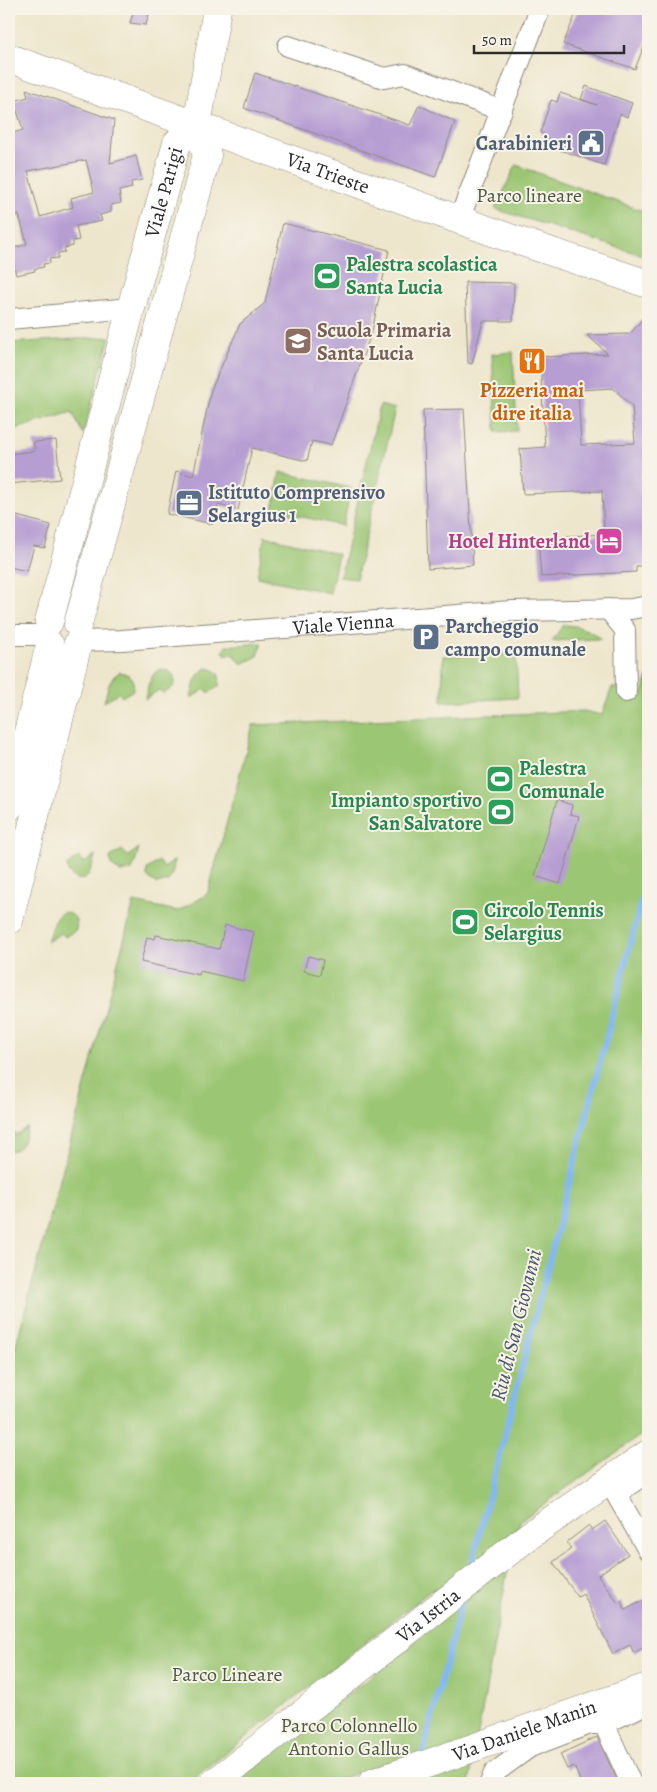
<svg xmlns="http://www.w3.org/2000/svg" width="657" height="1792" font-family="Alegreya,serif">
  <rect width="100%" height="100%" fill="#f7f3e8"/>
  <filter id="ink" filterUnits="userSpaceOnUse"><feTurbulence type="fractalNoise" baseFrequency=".02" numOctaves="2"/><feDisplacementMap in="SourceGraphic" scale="10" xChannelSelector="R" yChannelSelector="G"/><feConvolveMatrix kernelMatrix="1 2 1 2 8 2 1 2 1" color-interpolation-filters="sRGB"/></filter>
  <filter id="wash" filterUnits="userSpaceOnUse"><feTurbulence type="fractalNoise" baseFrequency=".0096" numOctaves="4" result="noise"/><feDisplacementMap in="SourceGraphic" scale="20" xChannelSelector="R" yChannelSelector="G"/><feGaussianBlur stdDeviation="1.12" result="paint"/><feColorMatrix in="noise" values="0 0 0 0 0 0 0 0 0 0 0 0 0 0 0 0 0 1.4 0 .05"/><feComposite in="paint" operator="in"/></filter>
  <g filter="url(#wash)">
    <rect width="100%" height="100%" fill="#eee6cc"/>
    <g fill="#9bc673" stroke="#63784f">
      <path d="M648,136V257L495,209L516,165L643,211Z"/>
      <path d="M110,337L83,434L72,412L9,431V343Z"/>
      <path d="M513,352L517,431L496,432L492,354Z"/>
      <path d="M380,405L395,409L356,579L340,577Z"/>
      <path d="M280,472L351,488L343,526L273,510Z"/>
      <path d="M265,536L338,554L330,593L257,577Z"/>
      <path d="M563,625C578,625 590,630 601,639L552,641Z"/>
      <path d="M262,643L258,656L242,664L234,655L225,654L223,651L226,646Z"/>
      <path d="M516,653L518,698L442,702L443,656Z"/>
      <path d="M207,668C218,670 221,675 219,686L209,693L205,689L191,698C194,686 195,673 207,668Z"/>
      <path d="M161,669C168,670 173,672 175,680L173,687L163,694L159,690L145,699C148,688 149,674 161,669Z"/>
      <path d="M120,672C131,674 135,679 133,690L122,697L118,693L104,702C108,690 108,678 120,672Z"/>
      <path d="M648,675V1430L520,1521L508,1568L469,1783H387L386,1762L330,1783H234L420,1638L434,1588L188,1783H9V1371L134,902L178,911L203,897L208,892L253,725L584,711L602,715L612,687L642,697Z"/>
      <path d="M139,848L135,863L132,870L120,872L111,865L110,857L122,850L128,856Z"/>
      <path d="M95,855C91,872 86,890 68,872L67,865L79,857L84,863Z"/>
      <path d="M175,860L172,874L168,881L157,884L147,877V869L159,861L164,868Z"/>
      <path d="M63,912C75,914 78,919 76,930L65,937L61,933L47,942C51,931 52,918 63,912Z"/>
      <path d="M27,1127C24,1139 23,1150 9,1151V1129L10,1128L16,1135Z"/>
    </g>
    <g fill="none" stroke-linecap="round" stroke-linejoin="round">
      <g stroke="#84b8f2" stroke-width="6">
        <path d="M470,1571L648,875"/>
        <path d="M422,1757L462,1600"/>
      </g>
    </g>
    <g id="blocks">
      <g fill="#b69ed3" fill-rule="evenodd">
        <path d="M134,9H150L146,25L130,23Z"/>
        <path d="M578,9H648V36L635,69L563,44Z"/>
        <path d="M255,73L410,125L419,105L455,122L435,177L244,108Z"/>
        <path d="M586,86L632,103L627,117L620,114L604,165L543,144L545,135L540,133L551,100L557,102L560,93L597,105L581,99Z"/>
        <path d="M26,89L114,120L110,163L136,156L142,180L131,182L132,188L119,191L121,203L111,205V212L100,215L102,221L76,226L79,240L73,241V246L64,248L65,252L58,253V258L49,259L50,263L43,264L44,267L34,269L35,271L16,275L10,249L27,244L19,215L9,217V134L23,130L14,101L28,97ZM86,160L94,192L71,198L73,207L40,217L28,171Z"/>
        <path d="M283,223L389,250L372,331L331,445L312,441L307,461L252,448L238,510L218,505L213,524L167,514L176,471L193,476L211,390L240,324L265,303Z"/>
        <path d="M465,282L514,283L513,321H483L472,364L468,363Z"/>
        <path d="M648,312V566H636V572L541,577L538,538L604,534L602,491L523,494L520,449L545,447L540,357L608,354L587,335L630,334ZM613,388L632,406L635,443L581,445L578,390Z"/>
        <path d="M464,409L473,565L428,569L423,410Z"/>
        <path d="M56,440L60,479L9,484V454L35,451L33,442Z"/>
        <path d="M13,515L51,525L45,548L34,546L27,571L9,567V534Z"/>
        <path d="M557,800L572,805L570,814L579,816L560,884L535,876Z"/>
        <path d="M225,925L254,932L243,981L200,971L199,975L141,962L147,937L155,939L156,935L219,949Z"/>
        <path d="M308,956L323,960L320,975L304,971Z"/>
        <path d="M605,1521L628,1554L598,1575L618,1603L621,1601L625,1610L648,1598V1645L634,1653L630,1645L613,1654L583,1594L578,1597L553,1562L571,1549L567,1542L589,1525L592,1530Z"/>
        <path d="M597,1737L617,1780L609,1783H581L574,1766L567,1769L560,1754Z"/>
      </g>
    </g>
  </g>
  <g filter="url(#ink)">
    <use href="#blocks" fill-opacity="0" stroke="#8c887c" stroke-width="1"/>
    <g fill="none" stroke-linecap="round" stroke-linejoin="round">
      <defs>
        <g id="street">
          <path d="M288,46L384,78L405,74L502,111"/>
          <path d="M459,220L540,9"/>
          <path d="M9,319L131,308"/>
          <path d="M608,609L625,630L626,692"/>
          <path d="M9,635H46"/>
          <path id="s1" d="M79,641L122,640L512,611L631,609L648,606"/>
          <path d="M648,1472L616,1494L648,1550"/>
          <path d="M490,1783L494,1773L530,1747L590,1724H604"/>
          <path d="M631,1783L604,1724L648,1703"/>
        </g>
        <g id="secondary">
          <path id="s2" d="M9,58L507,237L648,284"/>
          <path id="s3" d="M49,622L131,308L177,143L197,125"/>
          <path d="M78,624L207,155L197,125L217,9"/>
          <path d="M9,807L50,645"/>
          <path d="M9,920L78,643"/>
          <path id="s4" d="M214,1783L530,1535L648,1454"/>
          <path id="s5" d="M372,1783L648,1687"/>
        </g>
      </defs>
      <use href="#street" stroke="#8c887c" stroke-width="22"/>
      <use href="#secondary" stroke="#8c887c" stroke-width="29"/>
      <use href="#street" stroke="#fff" stroke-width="20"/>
      <use href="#secondary" stroke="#fff" stroke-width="28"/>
    </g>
  </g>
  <defs>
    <symbol id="civic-square" viewBox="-11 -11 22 22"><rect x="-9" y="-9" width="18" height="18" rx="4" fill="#5c6f8a" stroke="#f7f3e8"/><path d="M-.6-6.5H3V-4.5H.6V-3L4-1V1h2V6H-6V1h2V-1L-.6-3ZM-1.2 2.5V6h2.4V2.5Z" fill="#fff"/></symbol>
    <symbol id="stadium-square" viewBox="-11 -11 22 22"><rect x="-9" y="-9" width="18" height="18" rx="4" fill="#2e9e5b" stroke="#f7f3e8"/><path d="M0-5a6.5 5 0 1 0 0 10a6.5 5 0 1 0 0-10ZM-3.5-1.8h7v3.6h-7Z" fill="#fff"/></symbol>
    <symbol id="school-square" viewBox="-11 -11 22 22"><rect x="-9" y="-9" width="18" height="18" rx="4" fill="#8d6e63" stroke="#f7f3e8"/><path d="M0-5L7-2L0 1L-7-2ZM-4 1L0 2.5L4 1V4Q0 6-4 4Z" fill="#fff"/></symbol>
    <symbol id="restaurant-square" viewBox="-11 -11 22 22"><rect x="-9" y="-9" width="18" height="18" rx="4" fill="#e8710a" stroke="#f7f3e8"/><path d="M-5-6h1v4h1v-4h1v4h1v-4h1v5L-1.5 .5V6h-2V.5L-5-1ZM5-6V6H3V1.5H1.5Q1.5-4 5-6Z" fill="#fff"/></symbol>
    <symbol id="office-square" viewBox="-11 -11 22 22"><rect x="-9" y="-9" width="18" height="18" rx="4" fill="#5c6f8a" stroke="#f7f3e8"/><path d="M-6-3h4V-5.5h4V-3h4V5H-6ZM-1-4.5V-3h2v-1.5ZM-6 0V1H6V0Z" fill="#fff"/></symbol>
    <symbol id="hotel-square" viewBox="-11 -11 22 22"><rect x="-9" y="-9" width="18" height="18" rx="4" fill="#d1479c" stroke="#f7f3e8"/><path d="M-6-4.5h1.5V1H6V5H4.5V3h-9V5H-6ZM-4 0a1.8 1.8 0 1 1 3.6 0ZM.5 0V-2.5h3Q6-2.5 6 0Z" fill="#fff"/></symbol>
    <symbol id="parking-square" viewBox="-11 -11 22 22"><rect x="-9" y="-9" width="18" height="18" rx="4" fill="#5c6f8a" stroke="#f7f3e8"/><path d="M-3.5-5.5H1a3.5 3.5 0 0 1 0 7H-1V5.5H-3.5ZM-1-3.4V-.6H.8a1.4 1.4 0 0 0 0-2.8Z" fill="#fff"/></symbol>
  </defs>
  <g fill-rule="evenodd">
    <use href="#civic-square" x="575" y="127" width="32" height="32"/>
    <use href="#stadium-square" x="311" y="260" width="32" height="32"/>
    <use href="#school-square" x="282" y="325" width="32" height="32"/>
    <use href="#restaurant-square" x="516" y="345" width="32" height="32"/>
    <use href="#office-square" x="173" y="487" width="32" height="32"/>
    <use href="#hotel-square" x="593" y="525" width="32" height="32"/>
    <use href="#parking-square" x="410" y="621" width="32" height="32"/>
    <use href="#stadium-square" x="484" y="763" width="32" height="32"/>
    <use href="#stadium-square" x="485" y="796" width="32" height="32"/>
    <use href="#stadium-square" x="449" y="906" width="32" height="32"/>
  </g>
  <g text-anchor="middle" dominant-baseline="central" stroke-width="4" stroke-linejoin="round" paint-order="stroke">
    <g font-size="20" font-weight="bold" fill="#4e5e75" stroke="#f7f3e8" text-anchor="start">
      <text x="572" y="143" text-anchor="end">Carabinieri</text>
      <text x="208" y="492">Istituto Comprensivo<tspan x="208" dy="23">Selargius 1</tspan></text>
      <text x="445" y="626">Parcheggio<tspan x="445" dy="23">campo comunale</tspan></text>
    </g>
    <g font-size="20" fill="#2b2b2b" stroke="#f7f3e8">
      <text stroke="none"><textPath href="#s2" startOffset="339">Via Trieste</textPath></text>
      <text stroke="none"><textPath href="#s3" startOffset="445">Viale Parigi</textPath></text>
      <text stroke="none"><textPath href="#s1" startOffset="265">Viale Vienna</textPath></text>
      <text stroke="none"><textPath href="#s4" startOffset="272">Via Istria</textPath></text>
      <text stroke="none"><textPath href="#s5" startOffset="161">Via Daniele Manin</textPath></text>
    </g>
    <g font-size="20" fill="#4d5a41" stroke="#f7f3e8">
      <text x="529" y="195">Parco lineare</text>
      <text x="227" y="1674">Parco Lineare</text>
      <text x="349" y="1725">Parco Colonnello<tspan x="349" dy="23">Antonio Gallus</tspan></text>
    </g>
    <g font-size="20" font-weight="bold" fill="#27864d" stroke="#f7f3e8" text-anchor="start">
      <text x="346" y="264">Palestra scolastica<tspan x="346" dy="23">Santa Lucia</tspan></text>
      <text x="519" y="768">Palestra<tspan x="519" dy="23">Comunale</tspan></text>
      <text x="482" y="800" text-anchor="end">Impianto sportivo<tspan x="482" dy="23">San Salvatore</tspan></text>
      <text x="484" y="910">Circolo Tennis<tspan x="484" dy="23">Selargius</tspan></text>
    </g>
    <g font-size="20" font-weight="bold" fill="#785e54" stroke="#f7f3e8" text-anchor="start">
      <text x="317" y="330">Scuola Primaria<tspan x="317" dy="23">Santa Lucia</tspan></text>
    </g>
    <g font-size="20" font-weight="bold" fill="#c56008" stroke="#f7f3e8">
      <text x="532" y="390">Pizzeria mai<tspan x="532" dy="23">dire italia</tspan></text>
    </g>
    <g font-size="20" font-weight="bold" fill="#b23c85" stroke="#f7f3e8" text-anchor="end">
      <text x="590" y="541">Hotel Hinterland</text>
    </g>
    <g font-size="21" font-style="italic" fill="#465567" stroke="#f7f3e8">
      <text transform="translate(516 1325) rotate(-76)">Riu di San Giovanni</text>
    </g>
  </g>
  <rect width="657" height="1792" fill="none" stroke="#f7f3e8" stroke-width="30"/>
  <path d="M474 45v8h150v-8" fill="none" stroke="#2b2b2b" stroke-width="2.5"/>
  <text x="482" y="45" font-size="15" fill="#2b2b2b" stroke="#f7f3e8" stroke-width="4" paint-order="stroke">50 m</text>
</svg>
